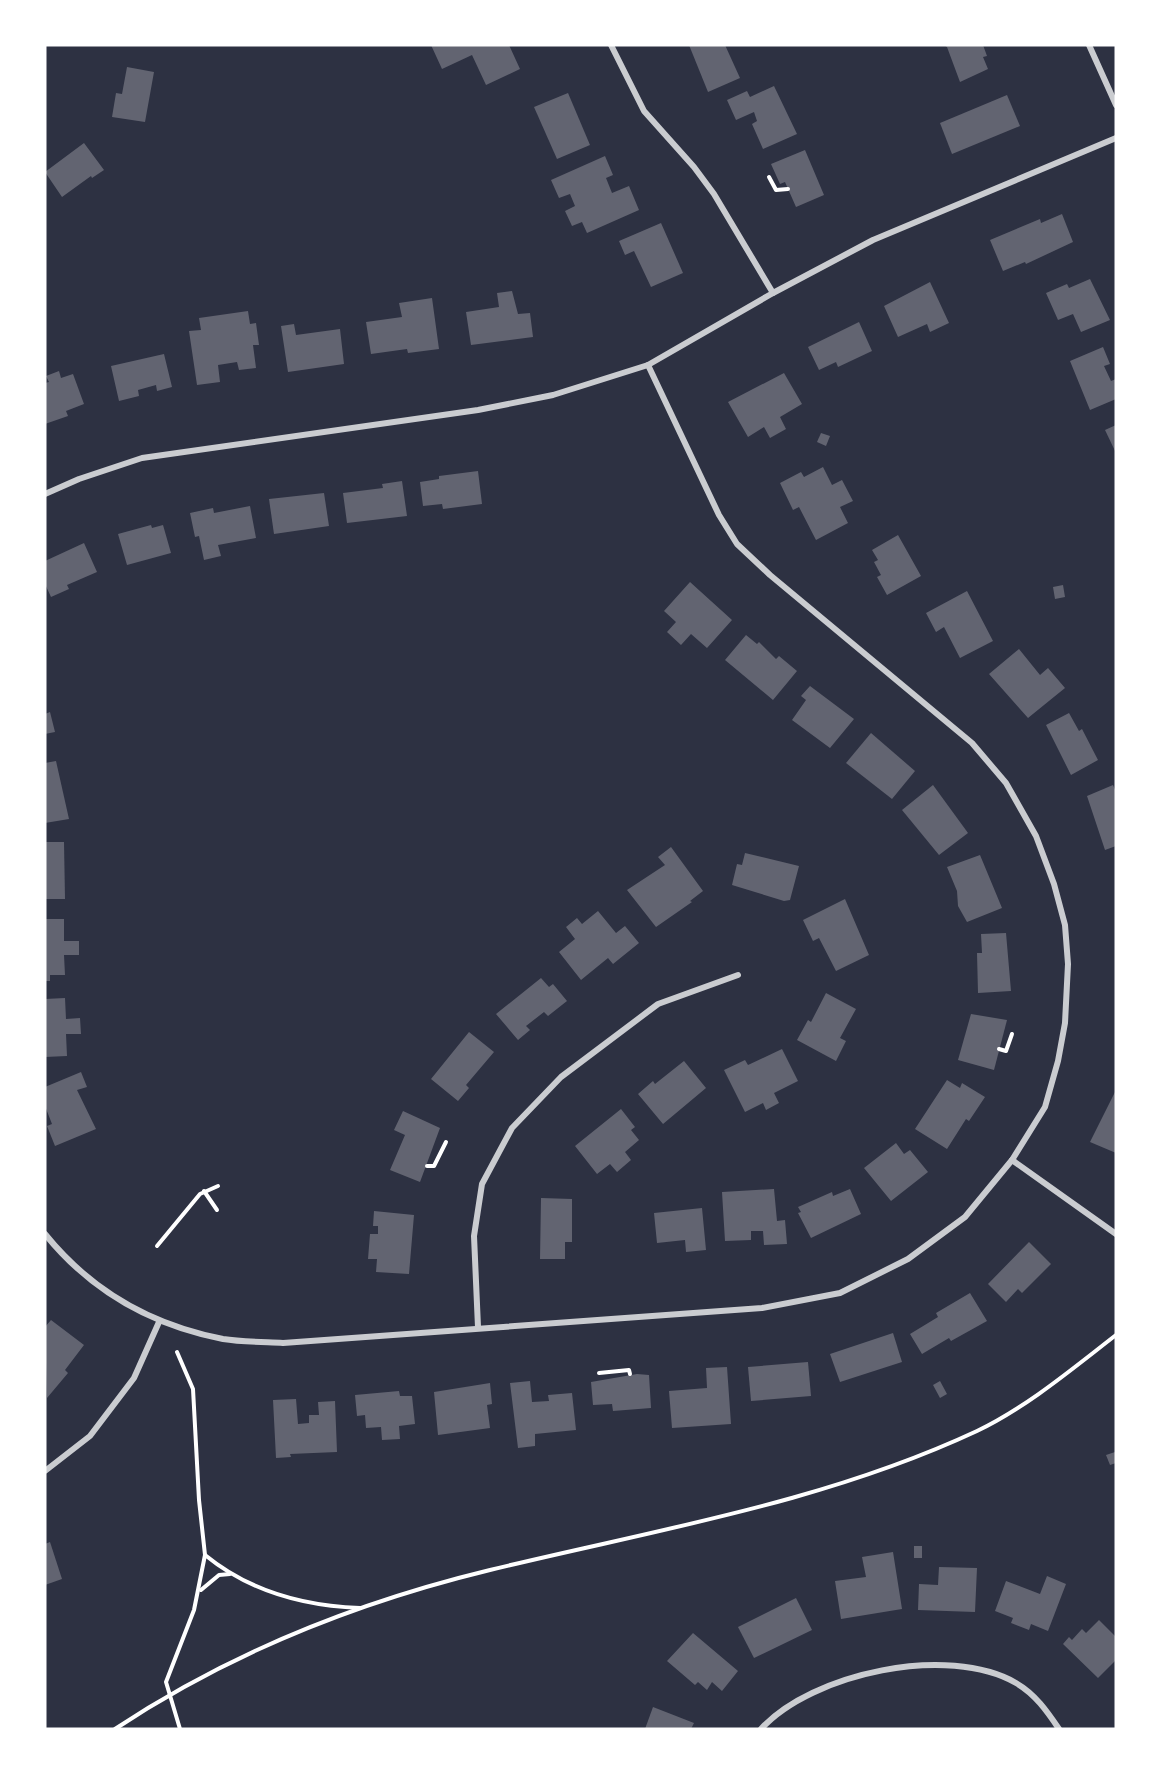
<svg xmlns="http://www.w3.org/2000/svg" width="1161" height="1774" font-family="'Fira Sans Condensed',sans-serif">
  <rect width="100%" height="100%" fill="#2d3142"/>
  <g fill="#626471">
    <path d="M431,45H509L520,69L486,85L472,55L442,69Z"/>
    <path d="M689,45H725L740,78L708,92Z"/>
    <path d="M944,45H983L987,56L983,57L988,69L960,82L947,47Z"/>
    <path d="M127,67L154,72L145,122L112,117L116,93L122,94Z"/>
    <path d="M774,86L797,134L763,149L752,124L757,121L754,112L736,120L727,100L747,91L750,97Z"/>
    <path d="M568,93L590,145L557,159L534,107Z"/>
    <path d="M1007,95L1020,126L952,154L940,123Z"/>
    <path d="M84,143L104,170L92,178L91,176L62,197L45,172Z"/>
    <path d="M805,150L824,195L796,207L785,182L780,184L771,164Z"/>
    <path d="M605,156L613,175L606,178L612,193L629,186L639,210L587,233L582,222L572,226L565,211L575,206L570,194L559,198L551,180Z"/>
    <path d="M1062,214L1073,242L1026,264L1025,262L1003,271L990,240L1040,219L1041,223Z"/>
    <path d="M661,223L683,273L651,287L634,251L625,255L619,241Z"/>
    <path d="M1090,279L1110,320L1081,332L1073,314L1058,320L1046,293L1067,284L1069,288Z"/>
    <path d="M930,282L949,323L930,332L927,324L898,337L884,306Z"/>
    <path d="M512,291L518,314L530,313L533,337L471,345L466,312L499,307L497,293Z"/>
    <path d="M432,298L439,349L408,353L407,349L371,354L366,322L402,317L399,303Z"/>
    <path d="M248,311L250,324L256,323L259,345H253L256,368L239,370L237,362L218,365L220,382L197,385L189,331L201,330L199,318Z"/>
    <path d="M859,322L872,351L838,367L836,362L819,370L808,347Z"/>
    <path d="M294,324L296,335L340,329L344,364L288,372L281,326Z"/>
    <path d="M1103,347L1110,364L1104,366L1111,381L1116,379V399L1090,410L1070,361Z"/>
    <path d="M164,354L172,387L157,391L156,385L138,390L139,396L119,401L111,366Z"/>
    <path d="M59,371L61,378L73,374L84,404L66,411L68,416L45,424V383L49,382L46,376Z"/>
    <path d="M784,373L802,404L780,417L786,429L770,438L764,427L748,437L728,402Z"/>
    <path d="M1116,425V453L1105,430Z"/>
    <path d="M821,433L830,436L826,446L817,442Z"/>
    <path d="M823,467L832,485L842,480L853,501L840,507L848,523L816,540L799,507L793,510L780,483L801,472L804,477Z"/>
    <path d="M478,471L482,504L443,509L442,504L423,506L420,482L439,479V476Z"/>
    <path d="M402,481L407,516L347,523L343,493L383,488L382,484Z"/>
    <path d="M324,493L329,526L274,534L269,499Z"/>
    <path d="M250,506L256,538L218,545L221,556L204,560L199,536L195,537L190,513L213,508L214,513Z"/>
    <path d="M151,525L152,528L163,525L171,553L127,565L118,534Z"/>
    <path d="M898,535L921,576L887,595L877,577L881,575L874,562L878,560L872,550Z"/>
    <path d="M84,543L97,572L67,585L69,589L51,597L45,584V561Z"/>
    <path d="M690,582L732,620L707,648L691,634L681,645L667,632L676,622L664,611Z"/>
    <path d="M1063,585L1065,597L1055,599L1053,587Z"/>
    <path d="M967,591L993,641L960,658L944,627L936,632L926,613Z"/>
    <path d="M746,635L757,644L759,642L776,659L779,656L797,671L773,700L725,660Z"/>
    <path d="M1019,649L1040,675L1048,668L1065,688L1028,718L989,674Z"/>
    <path d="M810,686L854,719L830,748L792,720L806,700L801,696Z"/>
    <path d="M50,712L55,732L45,734V714Z"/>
    <path d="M1069,713L1079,731L1082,729L1098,760L1071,775L1046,725Z"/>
    <path d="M871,733L915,771L892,799L846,763Z"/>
    <path d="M56,761L69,819L45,823V763Z"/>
    <path d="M933,785L968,833L939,855L902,810Z"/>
    <path d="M1113,785L1116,792V846L1105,850L1087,796Z"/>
    <path d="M45,842H64L65,899H45Z"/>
    <path d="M671,847L703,891L690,901L692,902L656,927L627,890L665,865L658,857Z"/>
    <path d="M745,853L799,866L790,900L784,901L732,885L737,864L742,865Z"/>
    <path d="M980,855L1002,908L967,922L958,906L957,891L947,867Z"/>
    <path d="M845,899L869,955L836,971L819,938L813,941L803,920Z"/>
    <path d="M598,911L616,933L625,926L639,943L613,964L608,958L581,980L559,952L575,939L566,927L577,918L582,924Z"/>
    <path d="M45,919H64V941H79V955H64L65,975H50V981H45Z"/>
    <path d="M1006,933L1011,991L978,993L977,953H982L981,934Z"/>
    <path d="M541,978L549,987L553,984L567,1001L548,1016L544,1012L526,1026L530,1030L518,1040L496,1014Z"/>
    <path d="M826,993L856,1009L840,1038L846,1041L836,1061L797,1040L808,1020L811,1022Z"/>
    <path d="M65,998L66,1019L80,1018L81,1034H66L67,1056L45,1057V999Z"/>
    <path d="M971,1014L1007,1020L994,1070L958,1060Z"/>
    <path d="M469,1032L494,1052L466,1085L469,1088L458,1101L431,1079Z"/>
    <path d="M782,1049L798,1081L774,1093L779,1103L766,1110L763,1103L745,1112L724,1070L745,1060L748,1065Z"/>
    <path d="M684,1061L706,1088L663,1124L638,1094L653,1081L655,1084Z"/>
    <path d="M81,1072L87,1087L77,1090L96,1129L55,1146L47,1126L52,1124L45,1106V1087Z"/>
    <path d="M947,1080L960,1088L962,1083L985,1097L969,1121L966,1119L947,1149L915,1129Z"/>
    <path d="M1116,1090V1153L1090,1142Z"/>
    <path d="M621,1109L635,1127L631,1130L639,1140L625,1152L631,1160L617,1172L610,1164L597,1174L575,1146Z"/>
    <path d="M403,1111L440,1128L420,1182L390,1170L405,1135L394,1130Z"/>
    <path d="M896,1143L904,1154L910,1150L928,1172L891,1201L864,1168Z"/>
    <path d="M774,1189L777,1221L785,1220L787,1244L764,1245L763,1231H751V1240L725,1241L722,1192Z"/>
    <path d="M850,1189L861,1214L811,1238L798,1213L801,1212L798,1207L832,1192L833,1196Z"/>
    <path d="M541,1198L572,1199V1242H565V1259H540Z"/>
    <path d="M702,1208L706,1250L686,1252L685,1240L657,1243L654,1213Z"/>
    <path d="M374,1211L414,1215L409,1274L376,1272L377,1259H368L370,1234H378V1226H373Z"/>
    <path d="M1029,1242L1051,1264L1022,1293L1018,1289L1006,1302L988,1284Z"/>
    <path d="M970,1293L987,1321L951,1341L949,1338L922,1354L910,1334L938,1317L936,1313Z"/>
    <path d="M51,1320L84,1345L65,1370L68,1373L47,1398L45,1327Z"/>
    <path d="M893,1333L902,1362L840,1382L830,1354Z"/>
    <path d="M808,1362L811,1396L751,1401L748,1367Z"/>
    <path d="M727,1367L731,1424L672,1428L669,1391L707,1388L706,1368Z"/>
    <path d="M637,1374L649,1375L651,1408L613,1411L612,1404L593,1405L591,1382Z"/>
    <path d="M530,1381L532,1402L549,1401L548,1395L572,1393L576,1430L535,1434V1446L518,1448L510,1383Z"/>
    <path d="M940,1381L947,1394L940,1398L933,1385Z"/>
    <path d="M490,1383L492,1404L487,1405L490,1428L438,1435L434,1392Z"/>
    <path d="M399,1391L400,1396H412L415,1424L399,1426L400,1439L382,1440L381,1427L366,1428L365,1415L357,1416L355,1395Z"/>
    <path d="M296,1399L298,1424L309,1423V1415H319L318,1402L335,1401L337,1452L290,1454L291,1457L276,1458L273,1400Z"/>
    <path d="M1115,1452L1116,1463L1110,1465L1106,1455Z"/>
    <path d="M50,1542L62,1579L45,1585V1544Z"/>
    <rect x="914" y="1546" width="8" height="12"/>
    <path d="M893,1552L902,1609L841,1619L835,1581L866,1577L862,1557Z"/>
    <path d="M939,1567L977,1568L975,1612L918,1610L919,1584L938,1585Z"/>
    <path d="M1047,1576L1066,1584L1048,1631L1031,1624L1029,1630L1011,1623L1013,1618L995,1611L1006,1581L1040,1594Z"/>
    <path d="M796,1598L812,1630L754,1658L738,1627Z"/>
    <path d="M1099,1620L1116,1637V1660L1098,1678L1063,1644L1069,1637L1072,1640L1082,1629L1086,1633Z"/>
    <path d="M693,1633L738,1671L722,1691L712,1682L707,1690L698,1682L695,1685L667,1661Z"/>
    <path d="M653,1707L694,1723L691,1729H645Z"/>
  </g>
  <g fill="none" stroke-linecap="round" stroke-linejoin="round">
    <g stroke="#fff" stroke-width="4">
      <path d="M769,177L776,190L788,189"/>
      <path d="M999,1049L1006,1051L1012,1034"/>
      <path d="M427,1166H434L446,1142"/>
      <path d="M204,1191L217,1210"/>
      <path d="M157,1246L200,1194L218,1186"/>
      <path d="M177,1352L193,1389L199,1500L205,1555L194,1610L166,1682L180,1729"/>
      <path d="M599,1373L629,1370L630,1374"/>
      <path d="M205,1555C249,1591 304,1606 360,1608"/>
      <path d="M201,1590L219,1575L230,1574"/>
      <path d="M115,1729C228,1654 358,1602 490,1570C654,1530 823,1503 977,1431C1027,1407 1072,1369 1116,1335"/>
    </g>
    <g stroke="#caccd0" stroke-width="6">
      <path d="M611,45L644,111L694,167L714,194L773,293"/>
      <path d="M1089,45L1116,105"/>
      <path d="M45,494L79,479L142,458L478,410L553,395L648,365L773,293L873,240L1116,138"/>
      <path d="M1012,1160L1116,1234"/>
      <path d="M45,1234C91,1291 151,1325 223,1339C242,1342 263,1342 283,1343L762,1308L840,1293L908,1259L965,1217L1012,1160L1045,1107L1058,1061L1065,1023L1068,964L1065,925L1054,884L1036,836L1006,783L972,743L770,575L737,544L719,515L648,365"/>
      <path d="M478,1327L474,1236L482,1184L512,1128L561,1077L658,1004L738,975"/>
      <path d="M45,1471L90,1436L134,1378L159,1322"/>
      <path d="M761,1729C812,1673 948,1644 1016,1683C1035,1694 1047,1711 1059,1729"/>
    </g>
  </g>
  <rect width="1161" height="1774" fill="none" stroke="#ffffff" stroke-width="93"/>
</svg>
